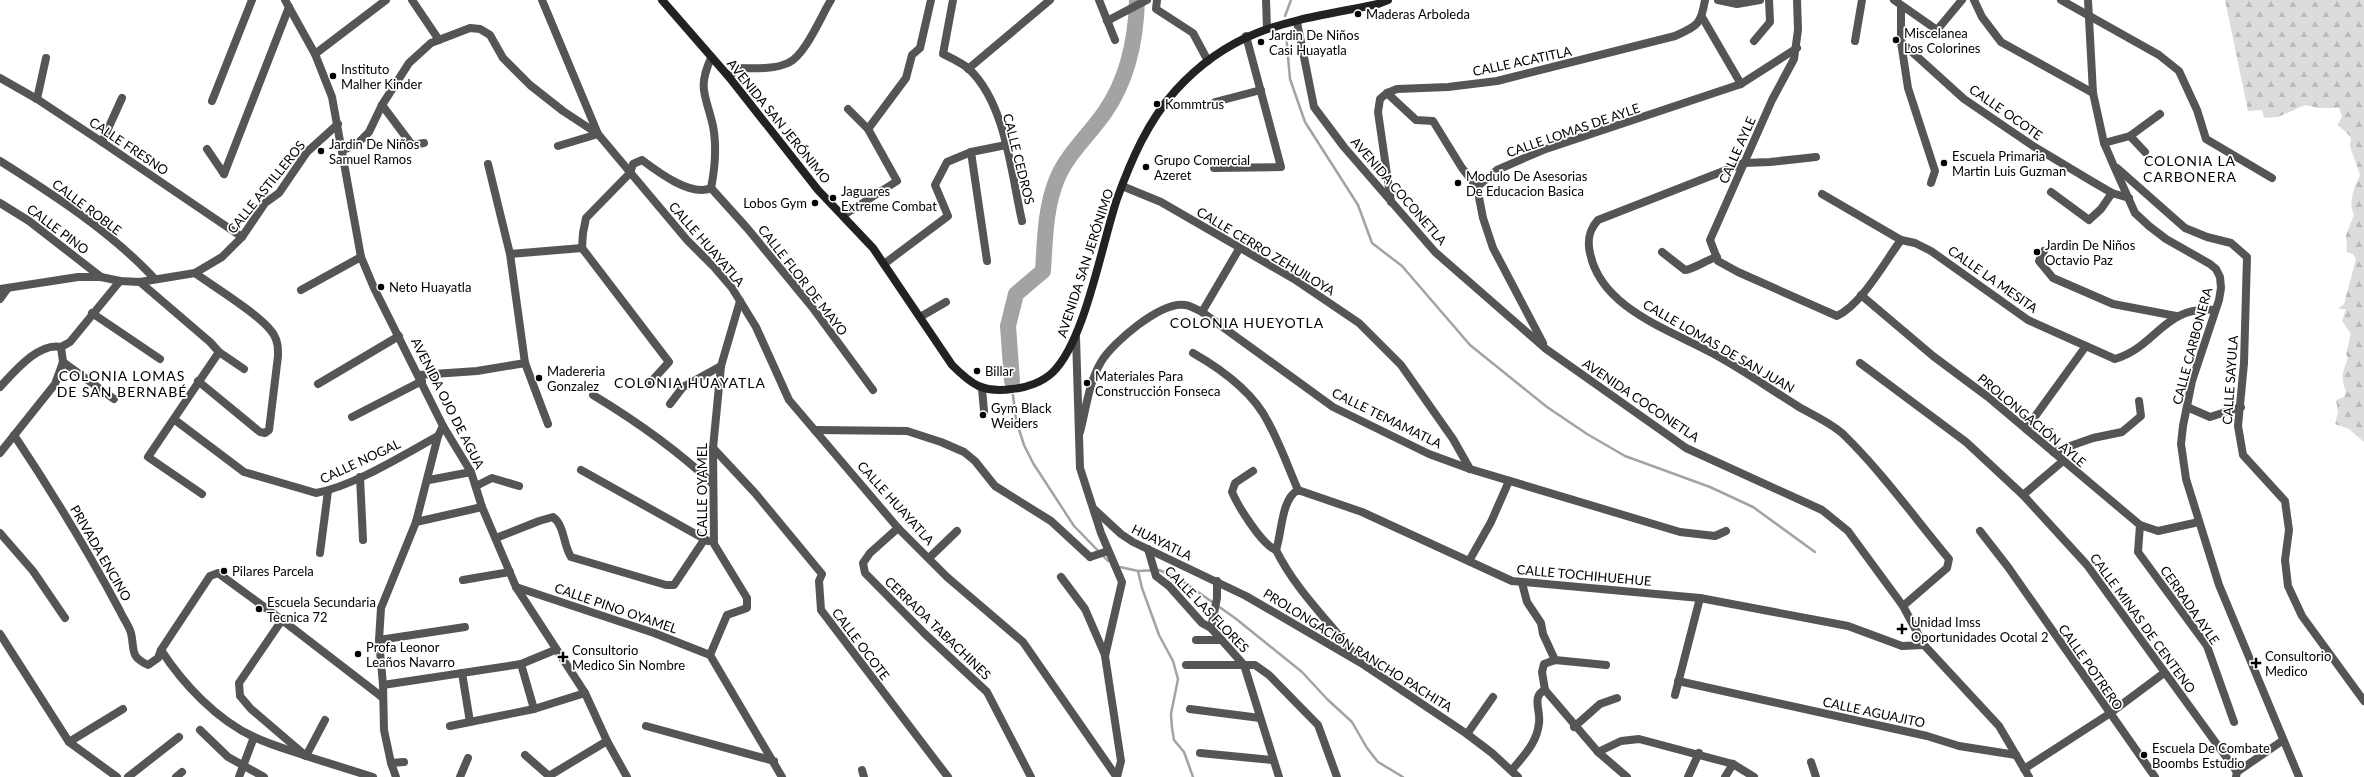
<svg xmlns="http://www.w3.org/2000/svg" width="2364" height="777" font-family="Lato,sans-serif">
  <defs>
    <pattern id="forest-firs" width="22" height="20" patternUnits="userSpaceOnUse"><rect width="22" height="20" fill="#dcdcdc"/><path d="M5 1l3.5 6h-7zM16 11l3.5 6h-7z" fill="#bbb"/></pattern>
  </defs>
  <rect width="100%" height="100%" fill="#fff"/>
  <path fill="url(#forest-firs)" d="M2225,0H2364V442L2349,429L2335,424L2338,412L2336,400L2344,397L2346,391C2340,378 2343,371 2348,358L2346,354L2351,334L2342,321L2346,309H2338L2344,304L2356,259L2353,254L2347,252L2346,235L2354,215C2348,202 2354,188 2360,175L2350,146L2351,137L2338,125L2342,116L2339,108H2319L2305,105L2278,117L2264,118L2262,110L2248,111Z"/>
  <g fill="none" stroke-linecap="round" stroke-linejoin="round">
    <g stroke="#a3a3a3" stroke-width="2.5">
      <path d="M1285,16L1291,0"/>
      <path d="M1286,34L1290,79L1305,122L1358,205L1372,243L1402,266L1470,345L1547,407L1587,434L1625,456L1710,487L1753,507L1815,552"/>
      <path d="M1013,395L1016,420L1024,445L1033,463L1074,526L1108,561"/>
      <path d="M1120,567L1138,571L1142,588L1159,635L1173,661L1178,679L1171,714L1172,728L1174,740L1184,752L1193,777"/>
      <path d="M1138,571L1159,570L1178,578L1235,618L1302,672L1327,699L1352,722L1367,748L1378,762L1403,777"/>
    </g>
    <path stroke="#a3a3a3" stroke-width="16" d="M1012,381L1008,326L1016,294L1043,271C1045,240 1045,208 1057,179C1067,154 1090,134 1105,112C1127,80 1136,39 1137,0"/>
    <g stroke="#555" stroke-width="8">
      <path d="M1107,21L1147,0"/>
      <path d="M1662,252L1685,270C1694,269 1706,260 1717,257"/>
      <path d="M920,317L946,302"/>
      <path d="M429,480L471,472"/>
      <path d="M416,522L482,507"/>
      <path d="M1090,557L1108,551"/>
    </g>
    <g stroke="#555" stroke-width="8">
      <path d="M412,0L439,40"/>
      <path d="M542,0L598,134L558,146"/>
      <path d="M953,0L943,54C951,58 962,63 969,69C1006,104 1011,173 1022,221"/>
      <path d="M1099,0L1115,40"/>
      <path d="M1157,0L1156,9L1193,33L1208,61"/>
      <path d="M1266,0L1267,28"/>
      <path d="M1718,0L1737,4L1760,0"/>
      <path d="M1797,0L1798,30L1794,59L1772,100L1710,240L1718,261L1738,272L1837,316C1862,304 1884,263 1901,240"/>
      <path d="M1894,0L1937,30L1962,0"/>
      <path d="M1974,0L1982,17L2001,42L2093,93"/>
      <path d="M2061,0L2159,55L2179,71L2197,110L2206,139L2272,178"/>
      <path d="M2088,0L2093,93L2104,143L2113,164L2135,213L2149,226L2166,239L2210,264L2216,269L2220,277L2221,288L2219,300L2192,381L2183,426L2181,444L2186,479L2219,585L2299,777"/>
      <path d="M1901,6V42L1908,88L1935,171L1931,183"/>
      <path d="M1702,17L1741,84"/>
      <path d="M1297,22L1314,107L1344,147L1435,252L1546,349L1672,438L1686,448L1822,510L1848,531L1903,606L1924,645L1999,726L2029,777"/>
      <path d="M1754,41L1770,22L1769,0"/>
      <path d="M1855,41L1862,0"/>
      <path d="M1901,42L1964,99L2033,146L2093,182L2112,193L2129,198"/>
      <path d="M315,54L386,0"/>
      <path d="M968,69L1050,0"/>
      <path d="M729,77L737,68C753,68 773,70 788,63C805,56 821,16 831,0"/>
      <path d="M0,78L37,99L102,142L242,237"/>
      <path d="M1387,93L1416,120L1433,121L1462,168L1477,187L1483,218L1493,248L1543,343"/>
      <path d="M37,99L46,58"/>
      <path d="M212,101L252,0"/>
      <path d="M1215,102L1261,90"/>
      <path d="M382,105L412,145L424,143"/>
      <path d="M868,129L906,78L912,55L920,48L931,0"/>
      <path d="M2130,136L2145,152"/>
      <path d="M102,142L122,98"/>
      <path d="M2104,143L2130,136L2160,114"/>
      <path d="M207,149L224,174"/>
      <path d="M343,150L357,144L369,132L382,105L409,63L431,43L470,28L480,29L490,35L503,58L530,85L563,111L598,134L687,240L714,267L732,288L756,327L789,400L898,528L947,577L1023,642L1116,776"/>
      <path d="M971,152L987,261"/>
      <path d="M1816,157L1770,162L1744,163L1598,220C1589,230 1587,240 1590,253C1601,308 1668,329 1712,353C1742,369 1770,389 1799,407C1813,415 1831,423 1843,434C1882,472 1914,517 1949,559L1947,568L1903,606"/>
      <path d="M0,161C54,195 111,232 154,278"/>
      <path d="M488,164L510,254L525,363L548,424"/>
      <path d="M1214,168L1281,167L1246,36"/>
      <path d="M2117,168L2185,228L2207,237L2231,243L2247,257L2244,363L2238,426L2243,455L2285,501L2289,530L2285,560L2288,586L2302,616L2364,701"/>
      <path d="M224,174L289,7"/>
      <path d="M1122,186L1161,202L1294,279L1359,323L1401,365L1453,439L1470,469"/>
      <path d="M1477,187L1497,170L1543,150L1741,84L1797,48"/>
      <path d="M711,188L747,228L812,307L873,390"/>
      <path d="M2051,192L2089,220L2101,209L2112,193"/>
      <path d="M1822,194L1901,240L1915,243L1931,251L2028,320L2115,359C2156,347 2164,305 2215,310"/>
      <path d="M1391,202L1378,112L1380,99L1387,93L1397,89L1448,87L1497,81L1675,36C1697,26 1701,25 1705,0"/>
      <path d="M0,203L29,221L101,277"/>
      <path d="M844,215L897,181L868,129L848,109"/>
      <path d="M582,248L583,233L586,218L630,173L633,164L642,160C658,172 691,197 711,188C715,168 717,147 713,126C706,95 697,89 711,58"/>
      <path d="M582,248L669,362L649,384"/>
      <path d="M2044,251L2039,261L2053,278L2113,304L2176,316"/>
      <path d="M510,254L582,248"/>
      <path d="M884,264L948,216L935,185L947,162L971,152L1006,145"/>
      <path d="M195,273C214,287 264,317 274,335C278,342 278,348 278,356L269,430L265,433L260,432L198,381"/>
      <path d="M140,282L210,342L219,352L244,369"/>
      <path d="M0,289L78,277H101L120,281L140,282L195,273L222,257L242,237L265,203L279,193L307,152L338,124"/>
      <path d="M301,290L361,257"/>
      <path d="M1861,295L1933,356L1988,397L2140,525L2158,531L2199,522"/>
      <path d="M0,299L8,288"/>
      <path d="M1202,312L1239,249"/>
      <path d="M92,313L160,359"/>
      <path d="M1076,337L1080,468L1101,533L1122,582L1105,656L1121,761L1117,777"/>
      <path d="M1193,353C1221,369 1253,392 1268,422C1280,444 1288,467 1298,490"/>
      <path d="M63,362L114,399"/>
      <path d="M1860,363L1966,442L2023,495L2087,565L2237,772"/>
      <path d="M419,375L477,371L525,363"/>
      <path d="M318,384L399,336"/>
      <path d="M0,387C15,371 39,342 61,347"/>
      <path d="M982,389L984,411"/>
      <path d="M593,395C636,421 676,449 713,484"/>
      <path d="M670,404L683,387L721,366"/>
      <path d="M2187,407L2210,417L2241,407"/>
      <path d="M352,417L422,381"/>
      <path d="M175,420L244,472L316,493C354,486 403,455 438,436"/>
      <path d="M2026,429L2086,346"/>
      <path d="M815,430L907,431L941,442L964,452L975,461L995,486L1051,521L1090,557"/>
      <path d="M1080,432C1086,409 1089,382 1101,362C1112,343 1161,301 1185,305C1190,305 1197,310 1202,312L1333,407L1429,454L1470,469L1680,532L1715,536L1726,531"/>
      <path d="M14,435C52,492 88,551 120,611C123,618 129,626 131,633C135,650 129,656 148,665L158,658L161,650L210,576L218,573L282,620L382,697"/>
      <path d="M713,448L755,493L822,574L819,581L821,610L948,777"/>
      <path d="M2053,452L2093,438L2122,432L2141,416L2139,401"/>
      <path d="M0,453L55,384L63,362L61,347L70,342L120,281"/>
      <path d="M581,470L708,541"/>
      <path d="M1253,471L1235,483L1232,492C1238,506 1262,545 1276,550"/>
      <path d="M360,477L363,540"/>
      <path d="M476,486L492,478L519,486"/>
      <path d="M202,494L148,457L219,352"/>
      <path d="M2023,495L2063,461"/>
      <path d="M1095,510L1121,534L1133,542L1246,596L1361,663L1467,734L1492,753L1518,777"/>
      <path d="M2140,525L2138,552L2207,646L2234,722"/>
      <path d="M898,528L870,553L863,563L865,573L925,634L987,692L1031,777"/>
      <path d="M1980,531L2008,567L2155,777"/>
      <path d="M0,533L33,571L65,618"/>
      <path d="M496,538L539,521L553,517C565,526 563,545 571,557L666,585H674L704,540"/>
      <path d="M1148,549L1156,576L1169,586L1202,623L1211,628L1244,665L1279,777"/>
      <path d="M1276,550C1282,533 1281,499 1298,490L1362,512L1512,581L1700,598L1848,626L1902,646L1924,645"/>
      <path d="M1276,550C1296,591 1331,623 1358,659"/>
      <path d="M320,553L328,491"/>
      <path d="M929,558L957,531"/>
      <path d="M1469,561L1491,522L1509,481"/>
      <path d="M1061,577L1085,609L1105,655"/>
      <path d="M463,580L510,572"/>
      <path d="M1522,583L1527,602L1541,623L1543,634L1555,660"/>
      <path d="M516,587L654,633L710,655L782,777"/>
      <path d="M282,620L239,683L240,696L251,709L306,756L373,777"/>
      <path d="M1211,628L1217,598V581"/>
      <path d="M0,634L69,742L117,777"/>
      <path d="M379,640L465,627"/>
      <path d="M1196,640H1221"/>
      <path d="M161,650C183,684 217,720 254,737C271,745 289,750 306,756L325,720"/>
      <path d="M710,655L727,615L747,608V598L714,544L713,448L721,366L740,301"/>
      <path d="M521,664L534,709"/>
      <path d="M1186,665H1255L1269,675L1318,725L1337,777"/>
      <path d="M1606,665L1555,660L1544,664L1542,672L1545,690L1598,752L1627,777"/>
      <path d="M462,673L470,722"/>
      <path d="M1678,681L1927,736L1959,746L2016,755"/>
      <path d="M383,685L521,664L555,650"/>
      <path d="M1675,695L1700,598"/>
      <path d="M1190,709L1260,718"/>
      <path d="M450,726L534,709L585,693"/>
      <path d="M646,726L774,761"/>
      <path d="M1574,727L1600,704L1617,698"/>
      <path d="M200,730L228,757L264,777"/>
      <path d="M1467,734L1493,697"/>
      <path d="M69,742L123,709"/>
      <path d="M1598,752L1621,741L1639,739L1733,764L1754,777"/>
      <path d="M1200,753L1273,760"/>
      <path d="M525,755L549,776L607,741"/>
      <path d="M1811,762L1816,777"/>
      <path d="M391,763L404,762"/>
      <path d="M2024,769L2109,714L2164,673"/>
      <path d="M862,770L864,777"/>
      <path d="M1512,770C1524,755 1537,743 1539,723C1541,711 1531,696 1545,690"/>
      <path d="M128,777L179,737"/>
      <path d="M176,777L182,772"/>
      <path d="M239,777L254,737"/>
      <path d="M396,777L391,763L384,730L383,685L379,640L381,608L416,522L438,436L443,426"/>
      <path d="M460,777L468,758"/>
      <path d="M1688,777L1699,753"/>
      <path d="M1725,777L1733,764"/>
      <path d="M2236,777L2237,772L2282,741"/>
    </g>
    <path stroke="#555" stroke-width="8" d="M285,0L315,54L332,97L361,257L374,288L443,426L471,472L482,507L516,587L585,693L607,741L627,777"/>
    <path stroke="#222" stroke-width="8" d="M662,0L729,77L818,190L873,248L952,365C972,385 983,393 1012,389C1026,388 1043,382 1053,372C1085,341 1102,243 1117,199C1131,160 1148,121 1176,90C1236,24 1296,21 1378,4L1388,0"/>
  </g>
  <g fill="#000" stroke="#fff" stroke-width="1.5">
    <circle cx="1358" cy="14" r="4"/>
    <circle cx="1896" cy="40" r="4"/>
    <circle cx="1261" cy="42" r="4"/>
    <circle cx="333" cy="76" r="4"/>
    <circle cx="1157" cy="104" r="4"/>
    <circle cx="321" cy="151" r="4"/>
    <circle cx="1944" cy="163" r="4"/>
    <circle cx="1146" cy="167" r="4"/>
    <circle cx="1458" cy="183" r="4"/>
    <circle cx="833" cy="198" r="4"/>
    <circle cx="815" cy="203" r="4"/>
    <circle cx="2037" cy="252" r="4"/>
    <circle cx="381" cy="287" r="4"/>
    <circle cx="977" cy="371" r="4"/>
    <circle cx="539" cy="378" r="4"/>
    <circle cx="1087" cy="383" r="4"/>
    <circle cx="983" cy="415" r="4"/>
    <circle cx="224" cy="571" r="4"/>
    <circle cx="259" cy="609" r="4"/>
    <path d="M1900 623h4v4h4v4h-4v4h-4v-4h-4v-4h4z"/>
    <circle cx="358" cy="654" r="4"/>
    <path d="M561 651h4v4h4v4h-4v4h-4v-4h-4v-4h4z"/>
    <path d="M2254 657h4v4h4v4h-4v4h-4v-4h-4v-4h4z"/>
    <circle cx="2144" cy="755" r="4"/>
  </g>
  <g text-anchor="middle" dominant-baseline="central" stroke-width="3.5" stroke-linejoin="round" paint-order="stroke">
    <g font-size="13" fill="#000" stroke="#fff" text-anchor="start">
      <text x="1366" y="14">Maderas Arboleda</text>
      <text x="1904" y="33">Miscelanea<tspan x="1904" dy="15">Los Colorines</tspan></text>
      <text x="1269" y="35">Jardin De Niños<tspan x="1269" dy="15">Casi Huayatla</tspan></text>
      <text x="341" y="69">Instituto<tspan x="341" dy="15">Malher Kinder</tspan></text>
      <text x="1165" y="104">Kommtrus</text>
      <text x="329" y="144">Jardin De Niños<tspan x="329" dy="15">Samuel Ramos</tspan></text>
      <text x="1952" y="156">Escuela Primaria<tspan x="1952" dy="15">Martin Luis Guzman</tspan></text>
      <text x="1154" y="160">Grupo Comercial<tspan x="1154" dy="15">Azeret</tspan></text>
      <text x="1466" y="176">Modulo De Asesorias<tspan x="1466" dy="15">De Educacion Basica</tspan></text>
      <text x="841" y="191">Jaguares<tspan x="841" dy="15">Extreme Combat</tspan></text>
      <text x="807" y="203" text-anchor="end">Lobos Gym</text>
      <text x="2045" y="245">Jardin De Niños<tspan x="2045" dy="15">Octavio Paz</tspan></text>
      <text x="389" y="287">Neto Huayatla</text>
      <text x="547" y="371">Madereria<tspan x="547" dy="15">Gonzalez</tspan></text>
      <text x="985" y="371">Billar</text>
      <text x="1095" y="376">Materiales Para<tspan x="1095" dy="15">Construcción Fonseca</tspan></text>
      <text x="991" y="408">Gym Black<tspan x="991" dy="15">Weiders</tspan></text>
      <text x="232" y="571">Pilares Parcela</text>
      <text x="267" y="602">Escuela Secundaria<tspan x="267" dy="15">Tecnica 72</tspan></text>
      <text x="1911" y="622">Unidad Imss<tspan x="1911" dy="15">Oportunidades Ocotal 2</tspan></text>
      <text x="366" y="647">Profa Leonor<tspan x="366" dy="15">Leaños Navarro</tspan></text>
      <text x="572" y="650">Consultorio<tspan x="572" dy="15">Medico Sin Nombre</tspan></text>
      <text x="2265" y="656">Consultorio<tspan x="2265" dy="15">Medico</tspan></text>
      <text x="2152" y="748">Escuela De Combate<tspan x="2152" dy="15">Boombs Estudio</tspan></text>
    </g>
    <g font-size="13" fill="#000" stroke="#fff">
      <text transform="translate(1522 61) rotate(-12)">CALLE ACATITLA</text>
      <text transform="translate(2006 112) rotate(35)">CALLE OCOTE</text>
      <text transform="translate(779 121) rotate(51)">AVENIDA SAN JERÓNIMO</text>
      <text transform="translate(1573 130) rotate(-19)">CALLE LOMAS DE AYLE</text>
      <text transform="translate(129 146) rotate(34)">CALLE FRESNO</text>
      <text transform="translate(1737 150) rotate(-66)">CALLE AYLE</text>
      <text transform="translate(1019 159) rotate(76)">CALLE CEDROS</text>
      <text transform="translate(266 187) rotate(-51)">CALLE ASTILLEROS</text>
      <text transform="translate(1399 191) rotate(49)">AVENIDA COCONETLA</text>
      <text transform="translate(87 207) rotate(37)">CALLE ROBLE</text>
      <text transform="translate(58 229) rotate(37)">CALLE PINO</text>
      <text transform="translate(707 244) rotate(49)">CALLE HUAYATLA</text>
      <text transform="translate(1266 251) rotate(31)">CALLE CERRO ZEHUILOYA</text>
      <text transform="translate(1085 263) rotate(-72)">AVENIDA SAN JERÓNIMO</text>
      <text transform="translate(1993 279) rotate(35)">CALLE LA MESITA</text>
      <text transform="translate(803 280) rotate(52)">CALLE FLOR DE MAYO</text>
      <text transform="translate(1719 346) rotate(30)">CALLE LOMAS DE SAN JUAN</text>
      <text transform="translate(2192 346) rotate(-75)">CALLE CARBONERA</text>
      <text transform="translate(2230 380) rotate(-86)">CALLE SAYULA</text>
      <text transform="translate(1641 400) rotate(34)">AVENIDA COCONETLA</text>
      <text transform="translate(448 403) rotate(63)">AVENIDA OJO DE AGUA</text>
      <text transform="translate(1387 418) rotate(26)">CALLE TEMAMATLA</text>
      <text transform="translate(2032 420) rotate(40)">PROLONGACIÓN AYLE</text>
      <text transform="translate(360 461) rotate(-25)">CALLE NOGAL</text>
      <text transform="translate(702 490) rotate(-90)">CALLE OYAMEL</text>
      <text transform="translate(896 503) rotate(48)">CALLE HUAYATLA</text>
      <text transform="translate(1162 542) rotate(26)">HUAYATLA</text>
      <text transform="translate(101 553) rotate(60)">PRIVADA ENCINO</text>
      <text transform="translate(1584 575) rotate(5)">CALLE TOCHIHUEHUE</text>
      <text transform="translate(2190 605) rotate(55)">CERRADA AYLE</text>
      <text transform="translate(616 608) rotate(19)">CALLE PINO OYAMEL</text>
      <text transform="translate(1207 609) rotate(46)">CALLE LAS FLORES</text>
      <text transform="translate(2143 623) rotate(54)">CALLE MINAS DE CENTENO</text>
      <text transform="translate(938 628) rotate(44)">CERRADA TABACHINES</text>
      <text transform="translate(861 644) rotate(53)">CALLE OCOTE</text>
      <text transform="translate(1358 650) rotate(32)">PROLONGACIÓN RANCHO PACHITA</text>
      <text transform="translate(2091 667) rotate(55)">CALLE POTRERO</text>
      <text transform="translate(1874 712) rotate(12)">CALLE AGUAJITO</text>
    </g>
    <g font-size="14" letter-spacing="1" fill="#000" stroke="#fff">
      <text x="2190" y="160">COLONIA LA<tspan x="2190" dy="16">CARBONERA</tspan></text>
      <text x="1247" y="322">COLONIA HUEYOTLA</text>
      <text x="122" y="375">COLONIA LOMAS<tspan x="122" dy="16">DE SAN BERNABÉ</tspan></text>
      <text x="690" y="382">COLONIA HUAYATLA</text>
    </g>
  </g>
</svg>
